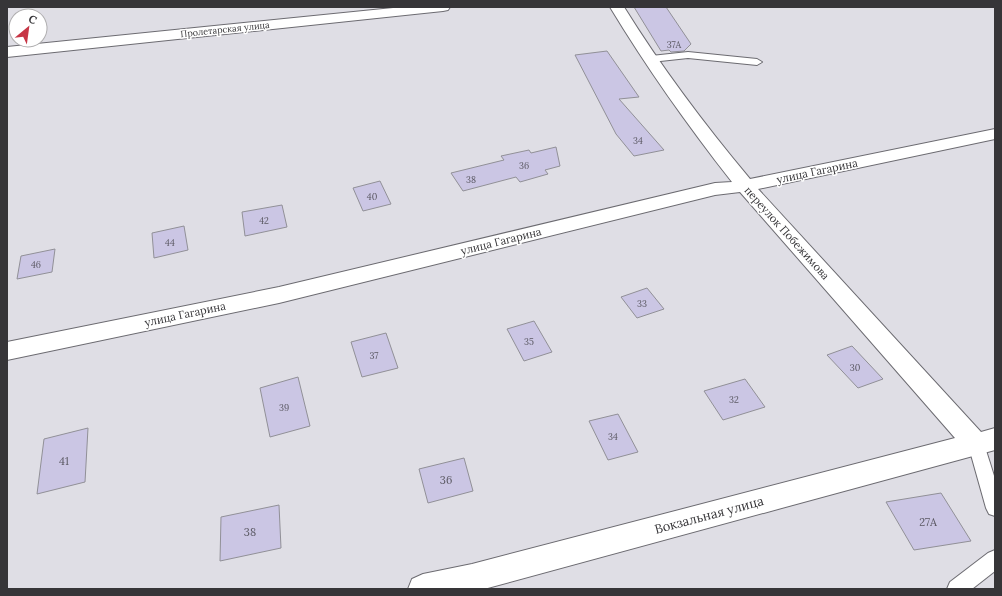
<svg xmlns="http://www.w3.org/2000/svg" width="1002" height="596" font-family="Lora,serif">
  <rect width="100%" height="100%" fill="#dfdee5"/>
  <g fill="#cbc6e4" stroke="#919097">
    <path d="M634,7H666L691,44L684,51L671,52L669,50L661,51Z"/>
    <path d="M607,51L639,97L619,99L664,150L634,156L616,134L575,55Z"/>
    <path d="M556,147L560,166L545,170L548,174L520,182L516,177L463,191L451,173L504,160L501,156L529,150L531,153Z"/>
    <path d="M380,181L391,204L363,211L353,188Z"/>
    <path d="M282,205L287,227L245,236L242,212Z"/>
    <path d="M184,226L188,250L154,258L152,233Z"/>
    <path d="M55,249L52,272L17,279L21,256Z"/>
    <path d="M647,288L664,309L637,318L621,297Z"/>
    <path d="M534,321L552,352L524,361L507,329Z"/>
    <path d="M386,333L398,368L362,377L351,342Z"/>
    <path d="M852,346L883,379L858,388L827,355Z"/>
    <path d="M298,377L310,426L270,437L260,388Z"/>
    <path d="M745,379L765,407L723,420L704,391Z"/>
    <path d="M618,414L638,452L608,460L589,421Z"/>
    <path d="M88,428L85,482L37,494L44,439Z"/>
    <path d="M464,458L473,491L428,503L419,469Z"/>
    <path d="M941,493L971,541L914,550L886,502Z"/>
    <path d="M279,505L281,548L220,561L221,517Z"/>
  </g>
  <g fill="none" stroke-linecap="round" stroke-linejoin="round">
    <defs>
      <g id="service">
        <path d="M688,52L757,59L762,62L757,65L688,58L651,62L646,59L651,56Z"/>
        <path d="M976,437L982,439L984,444L995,479V516L989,514L986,508L968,444L970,439Z"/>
        <path d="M995,550V571L972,589H947L950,582L988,553Z"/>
      </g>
      <g id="minor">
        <path d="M403,7H450L448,10L443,11L7,57V47Z"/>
        <path d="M610,7H624C662,68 704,124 750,179L995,129V139L758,189L981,432L995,428V450L484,589H408L412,579L423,574L472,564L955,438L740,192L715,195L279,303L7,360V342L279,287L715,183L732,182C688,126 647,68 610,7Z"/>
      </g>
    </defs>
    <use href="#service" stroke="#6c6b71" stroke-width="2"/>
    <use href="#minor" stroke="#6c6b71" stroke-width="2"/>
    <use href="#service" fill="#fff" fill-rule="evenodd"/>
    <use href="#minor" fill="#fff" fill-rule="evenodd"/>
  </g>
  <g text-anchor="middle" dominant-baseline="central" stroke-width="3" stroke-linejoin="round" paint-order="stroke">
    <g font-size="9" fill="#363538" stroke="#fff">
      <text transform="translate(225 29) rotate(-6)">Пролетарская улица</text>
    </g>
    <g font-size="9" fill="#5b5963">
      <text x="674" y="44">37А</text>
      <text x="638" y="140">34</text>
      <text x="524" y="165">36</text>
      <text x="471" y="179">38</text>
      <text x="372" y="196">40</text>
      <text x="264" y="220">42</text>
      <text x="170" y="242">44</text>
      <text x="36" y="264">46</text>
      <text x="642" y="303">33</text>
      <text x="529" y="341">35</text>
      <text x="374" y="355">37</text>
      <text x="855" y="367">30</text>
      <text x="734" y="399">32</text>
      <text x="284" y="407">39</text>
      <text x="613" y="436">34</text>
    </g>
    <g font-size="11" fill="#363538" stroke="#fff">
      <text transform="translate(817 171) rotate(-12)">улица Гагарина</text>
      <text transform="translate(787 233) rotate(48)">переулок Побежимова</text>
      <text transform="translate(501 241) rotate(-14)">улица Гагарина</text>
      <text transform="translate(185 314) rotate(-12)">улица Гагарина</text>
    </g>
    <g font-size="11" fill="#5b5963">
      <text x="64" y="461">41</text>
      <text x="446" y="480">36</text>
      <text x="928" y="522">27А</text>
      <text x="250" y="532">38</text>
    </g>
    <g font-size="13" fill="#363538" stroke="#fff">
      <text transform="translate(709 515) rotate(-15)">Вокзальная улица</text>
    </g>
  </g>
  <rect width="1002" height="596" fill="none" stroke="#363538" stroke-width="16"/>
  <g transform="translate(28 28) rotate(29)"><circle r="19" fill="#ffffff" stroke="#afaeaf"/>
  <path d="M0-3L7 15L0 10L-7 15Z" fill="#c73646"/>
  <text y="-6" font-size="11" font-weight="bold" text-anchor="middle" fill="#363538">С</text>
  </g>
</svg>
